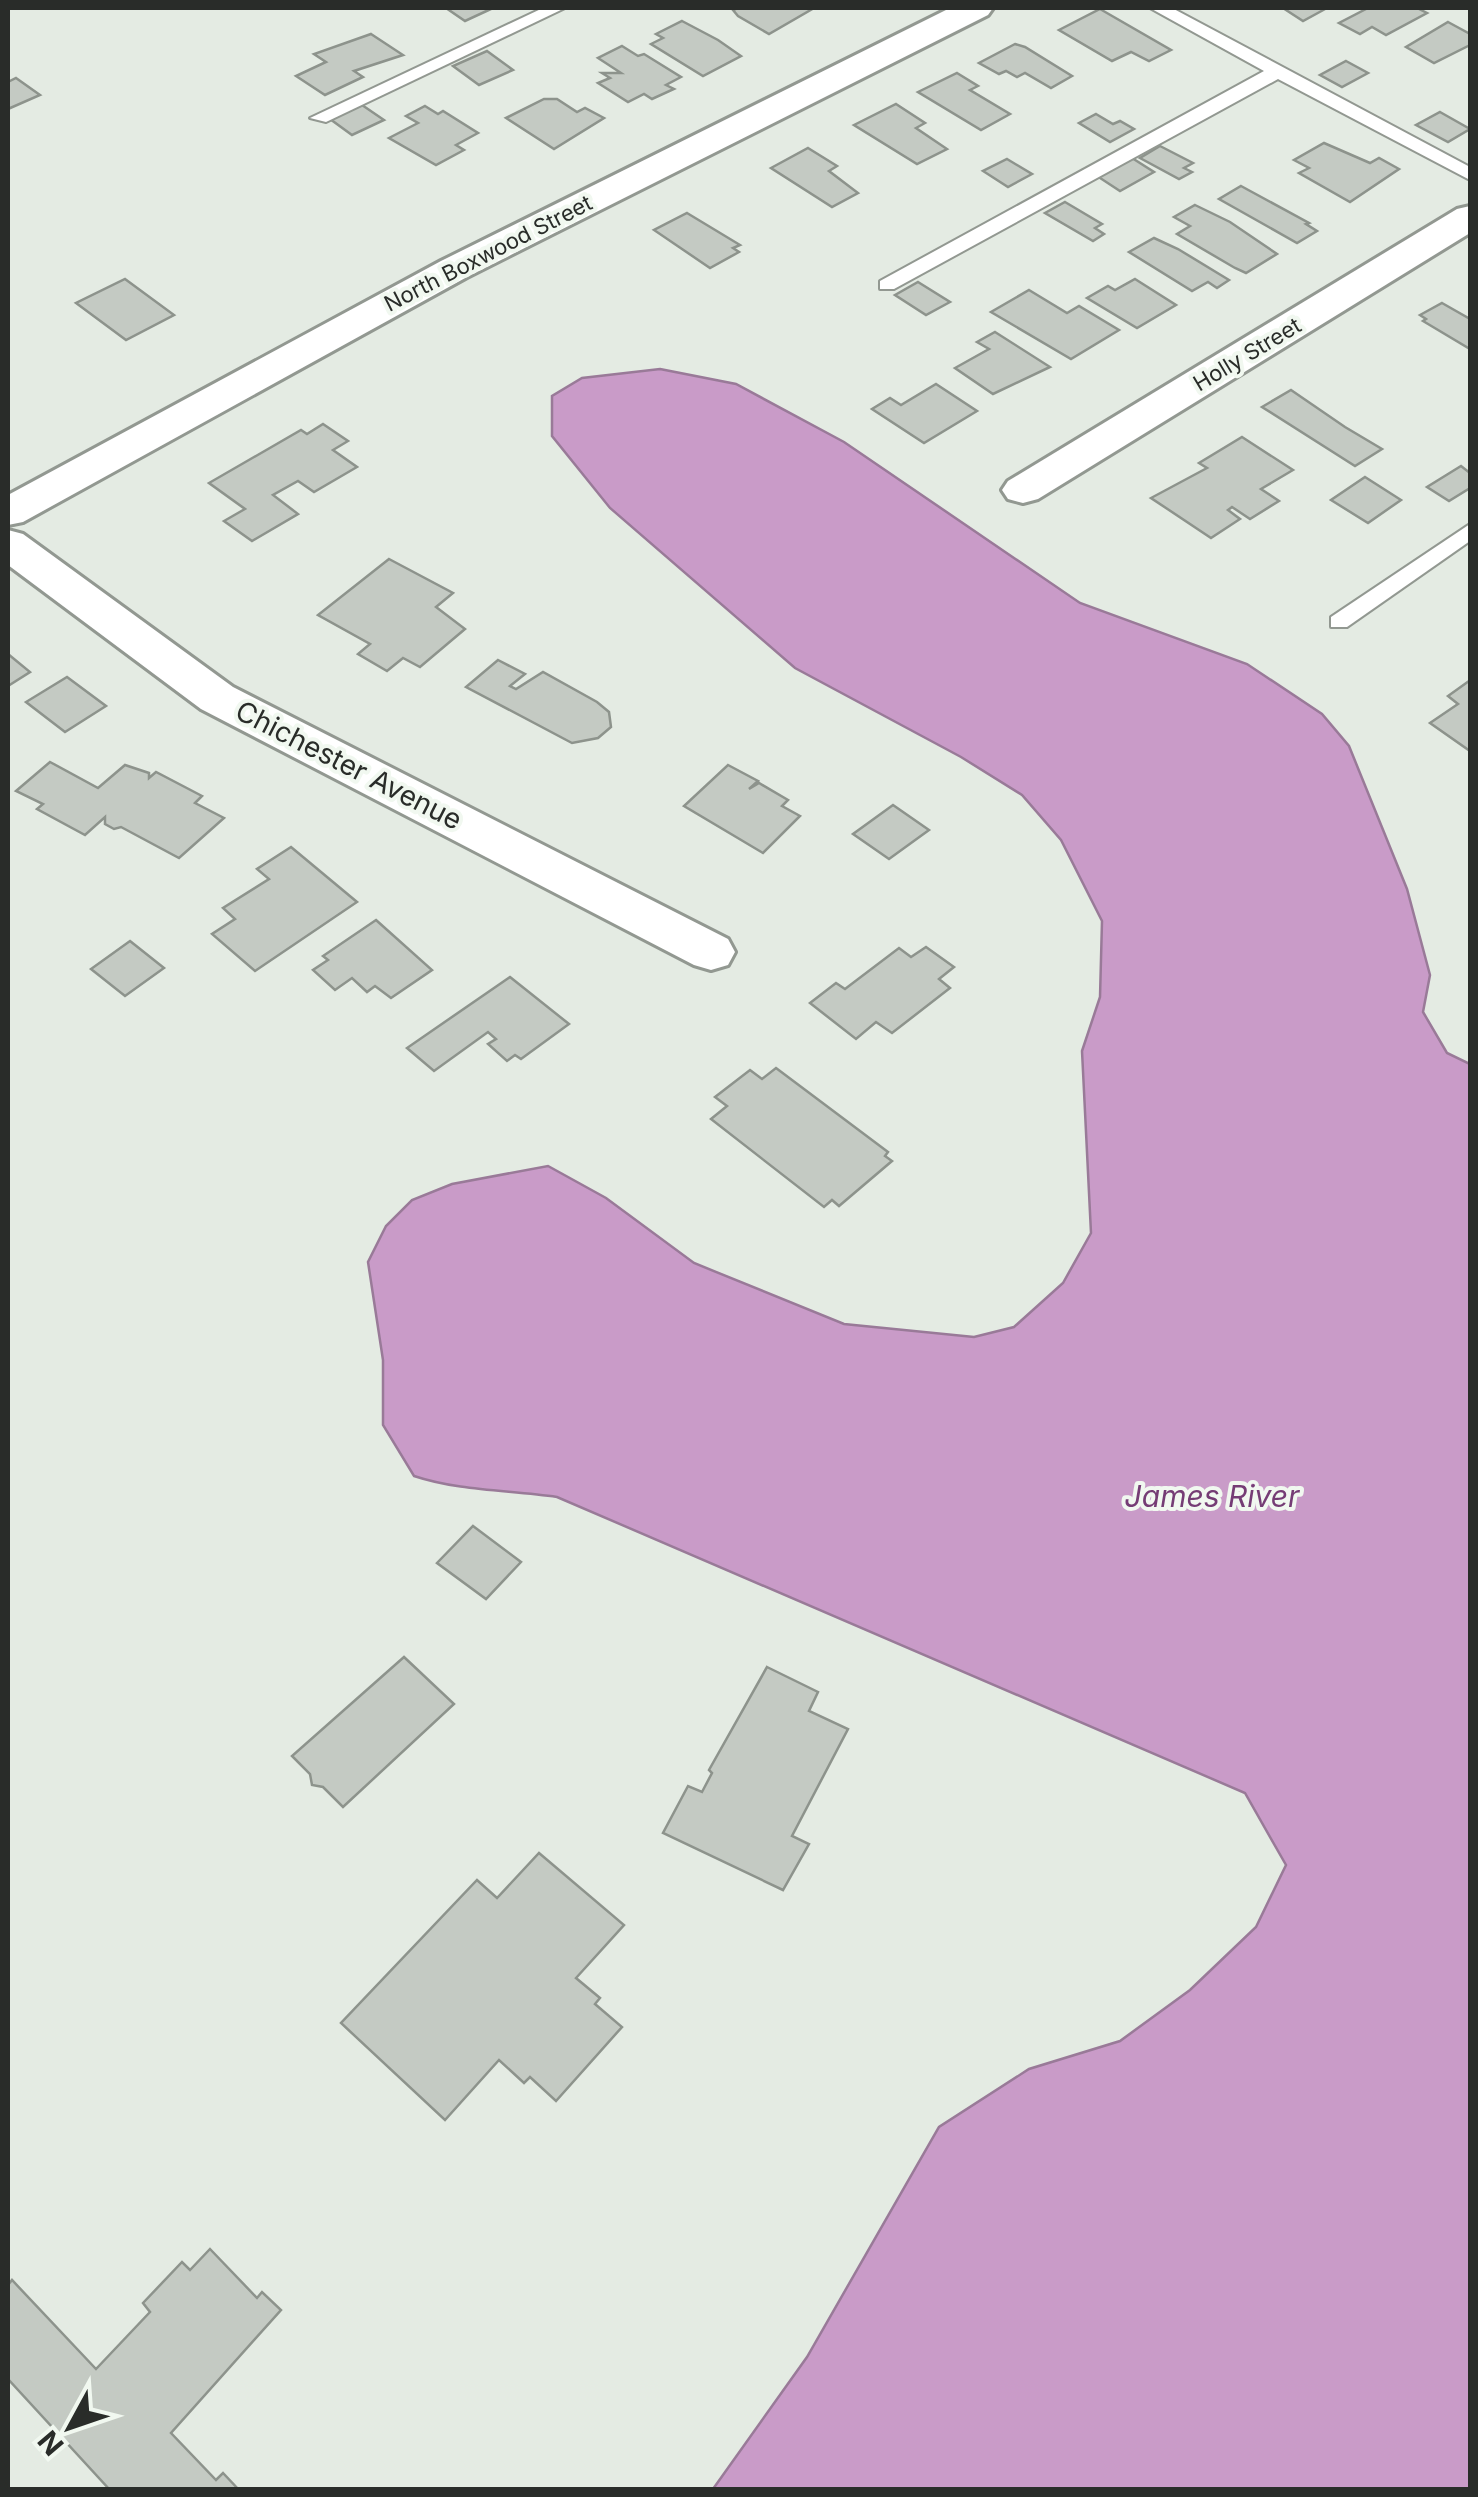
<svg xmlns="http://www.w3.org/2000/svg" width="1478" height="2497" font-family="Inter,sans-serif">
  <rect width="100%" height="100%" fill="#e4ebe3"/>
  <path fill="#c99bc8" stroke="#997a98" stroke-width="2.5" d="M660,369L736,384L844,442L1080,603L1247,664L1322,714L1349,746L1407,889L1430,975L1423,1012L1447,1053L1470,1064V2489H713L807,2357L939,2127L1029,2069L1120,2041L1190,1990L1256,1927L1286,1865L1245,1793L557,1497C509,1490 459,1491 414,1476L383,1425V1360L368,1262L386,1226L412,1200L452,1184L548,1166L606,1198L694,1263L844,1324L974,1337L1014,1327L1063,1283L1091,1233L1082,1051L1100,997L1102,921L1061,840L1022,795L961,757L795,668L610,508L552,436V396L582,378Z"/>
  <g fill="#c4cac3" stroke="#8d938c" stroke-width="2.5">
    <path d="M446,8H493L465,21Z"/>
    <path d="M738,8H814L769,34L738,16L733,10Z"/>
    <path d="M1283,8H1327L1303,21Z"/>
    <path d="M1368,8H1417L1427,13L1386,35L1372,27L1360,34L1339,23Z"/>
    <path d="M1100,9L1171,50L1149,61L1131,52L1112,61L1059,30Z"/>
    <path d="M682,21L718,40L741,56L703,76L651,44L663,38L656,34Z"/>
    <path d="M1448,22L1470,34V45L1434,63L1406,47Z"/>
    <path d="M371,34L403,55L354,71L363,77L325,95L296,76L326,62L314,54Z"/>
    <path d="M1015,44L1025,47L1072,76L1051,88L1025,73L1017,77L1006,71L999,74L979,63Z"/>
    <path d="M622,46L638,56L644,54L681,77L666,85L674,89L652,99L644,94L628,102L598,83L610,78L602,73H621L598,58Z"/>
    <path d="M487,51L513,70L479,85L453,66Z"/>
    <path d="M1346,61L1368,73L1342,87L1320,75Z"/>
    <path d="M957,73L978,86L970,90L1010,114L981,130L918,92Z"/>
    <path d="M16,78L40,95L8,109V82Z"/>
    <path d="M544,99H557L577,112L585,108L604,118L554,149L506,118Z"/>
    <path d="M896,104L925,123L916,128L947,149L917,164L854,125Z"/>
    <path d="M362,105L384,120L352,135L330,119Z"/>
    <path d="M425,106L438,114L443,111L478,133L456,145L464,150L436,165L389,138L418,123L406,116Z"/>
    <path d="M1440,112L1470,129L1448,142L1416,125Z"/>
    <path d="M1096,114L1113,124L1120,121L1134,129L1110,142L1079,123Z"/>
    <path d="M1324,143L1370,163L1379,158L1399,169L1350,202L1299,173L1309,168L1294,160Z"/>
    <path d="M1160,146L1193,163L1184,168L1192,172L1179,179L1140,158Z"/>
    <path d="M808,148L837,166L829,171L858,193L832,207L771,168Z"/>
    <path d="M1132,158L1154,172L1120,191L1097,176Z"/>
    <path d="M1007,159L1032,174L1008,187L983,171Z"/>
    <path d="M1241,186L1309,223L1306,224L1317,231L1297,243L1219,199Z"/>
    <path d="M1065,202L1102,224L1095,228L1104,234L1093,241L1045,213Z"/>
    <path d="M1195,205L1230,222L1277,254L1246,273L1235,268L1177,234L1190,226L1174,217Z"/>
    <path d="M687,213L740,245L733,248L739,252L710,268L654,230Z"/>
    <path d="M1154,238L1178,249L1229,280L1217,288L1208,282L1192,291L1129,252Z"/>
    <path d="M125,279L174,315L126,340L76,303Z"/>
    <path d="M1135,279L1176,305L1137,328L1087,298L1108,286L1115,290Z"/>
    <path d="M918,282L950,302L926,315L895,295Z"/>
    <path d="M1029,290L1067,313L1079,306L1119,330L1071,359L991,312Z"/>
    <path d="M1442,303L1470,319V349L1423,321L1426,319L1420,315Z"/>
    <path d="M995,332L1050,367L993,394L955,368L989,349L977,342Z"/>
    <path d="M936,384L977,411L924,443L872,409L890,398L901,405Z"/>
    <path d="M1291,390L1345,427L1382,449L1355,466L1262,407Z"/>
    <path d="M323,424L348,441L333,450L357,467L314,492L298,481L273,495L298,514L252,541L224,521L245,509L209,483L301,430L307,434Z"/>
    <path d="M1242,437L1293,470L1261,489L1279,501L1250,519L1232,507L1228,510L1240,519L1211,538L1151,498L1207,468L1199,463Z"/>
    <path d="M1461,466L1470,473V488L1449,501L1427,487Z"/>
    <path d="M1365,477L1401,500L1368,523L1331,500Z"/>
    <path d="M389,559L453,593L436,607L465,629L420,667L403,658L387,671L358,654L370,644L318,615Z"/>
    <path d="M8,654L30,672L8,686Z"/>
    <path d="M498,660L525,674L510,686L516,689L543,672L597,702L609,712L611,727L598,738L572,743L466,687Z"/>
    <path d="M67,677L106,706L65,732L26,702Z"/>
    <path d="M1469,681H1470V751L1430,723L1458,704L1448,696Z"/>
    <path d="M50,762L98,788L125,765L149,773V778L156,772L202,796L195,803L224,818L179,858L121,827L114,829L105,824V817L85,835L37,809L43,804L16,791Z"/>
    <path d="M728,765L758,781L749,789L759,783L788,800L782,806L800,816L763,853L684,806Z"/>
    <path d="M893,805L929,830L889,859L853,834Z"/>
    <path d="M291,847L357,902L255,971L212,934L235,919L223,908L269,879L257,869Z"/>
    <path d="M376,920L432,970L391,998L375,986L367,992L352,978L335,990L313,970L328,960L323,956Z"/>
    <path d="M130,941L164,968L125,996L91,969Z"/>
    <path d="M926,947L954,967L939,979L950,988L892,1033L876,1022L856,1039L810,1003L836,983L845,989L899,948L911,957Z"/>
    <path d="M510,977L569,1024L521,1059L515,1055L507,1061L488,1044L496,1039L488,1032L434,1071L407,1048Z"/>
    <path d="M776,1068L888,1152L885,1156L892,1161L839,1206L832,1200L824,1207L711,1119L727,1106L715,1097L750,1070L762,1079Z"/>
    <path d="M473,1526L521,1562L486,1599L437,1563Z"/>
    <path d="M404,1657L454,1704L343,1807L323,1787L312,1785L310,1774L292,1756Z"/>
    <path d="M767,1667L818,1692L809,1711L848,1729L792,1836L809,1844L783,1890L663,1833L688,1786L702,1792L712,1773L709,1770Z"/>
    <path d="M539,1853L624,1925L576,1978L600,1998L595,2004L622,2027L556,2101L530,2077L524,2083L499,2060L445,2120L341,2023L477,1880L497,1898Z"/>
    <path d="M210,2249L257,2298L262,2292L281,2310L171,2433L216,2480L223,2473L239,2490H110L8,2379V2285L12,2280L96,2369L150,2312L143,2303L182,2262L190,2270Z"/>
  </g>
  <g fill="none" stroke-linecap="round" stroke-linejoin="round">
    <defs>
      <g id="service">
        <path d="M543,8H565L326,122L310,118Z"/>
        <path d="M1150,8H1172L1470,167V180L1278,79L894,289H880V281L1264,71Z"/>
        <path d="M1470,524V541L1347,627H1331V617Z"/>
      </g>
      <g id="minor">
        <path d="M950,8H993L988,15L467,277L23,522L8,525V495L441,261Z"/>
        <path d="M1470,206V233L1038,499L1023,503L1008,499L1002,490L1008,481L1457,209Z"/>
        <path d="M8,530L23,534L233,687L728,939L735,952L728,965L711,970L694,965L201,709L8,565Z"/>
      </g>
    </defs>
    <use href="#service" stroke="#929891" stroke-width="4"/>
    <use href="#minor" stroke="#929891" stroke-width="6"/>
    <use href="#service" fill="#fff" fill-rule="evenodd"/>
    <use href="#minor" fill="#fff" fill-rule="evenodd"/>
  </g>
  <g text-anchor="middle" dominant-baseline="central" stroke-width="8" stroke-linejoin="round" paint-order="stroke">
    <g font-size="22" fill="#292c29" stroke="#f1f8f0">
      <text transform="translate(488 253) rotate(-27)">North Boxwood Street</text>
      <text transform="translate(1247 354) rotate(-31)">Holly Street</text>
    </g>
    <g font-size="28" fill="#292c29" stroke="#f1f8f0">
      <text transform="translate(349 765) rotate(27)">Chichester Avenue</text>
    </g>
    <g font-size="30" font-style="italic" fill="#753c75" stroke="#f1f8f0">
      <text x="1212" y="1496">James River</text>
    </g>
  </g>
  <rect width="1478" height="2497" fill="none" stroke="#292c29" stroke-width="20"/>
  <g transform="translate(70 2427) rotate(230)" stroke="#f1f8f0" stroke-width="8" paint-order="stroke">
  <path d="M0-8L18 38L0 25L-18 38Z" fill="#292c29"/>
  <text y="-15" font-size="28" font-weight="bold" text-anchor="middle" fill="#292c29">N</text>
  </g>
</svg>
